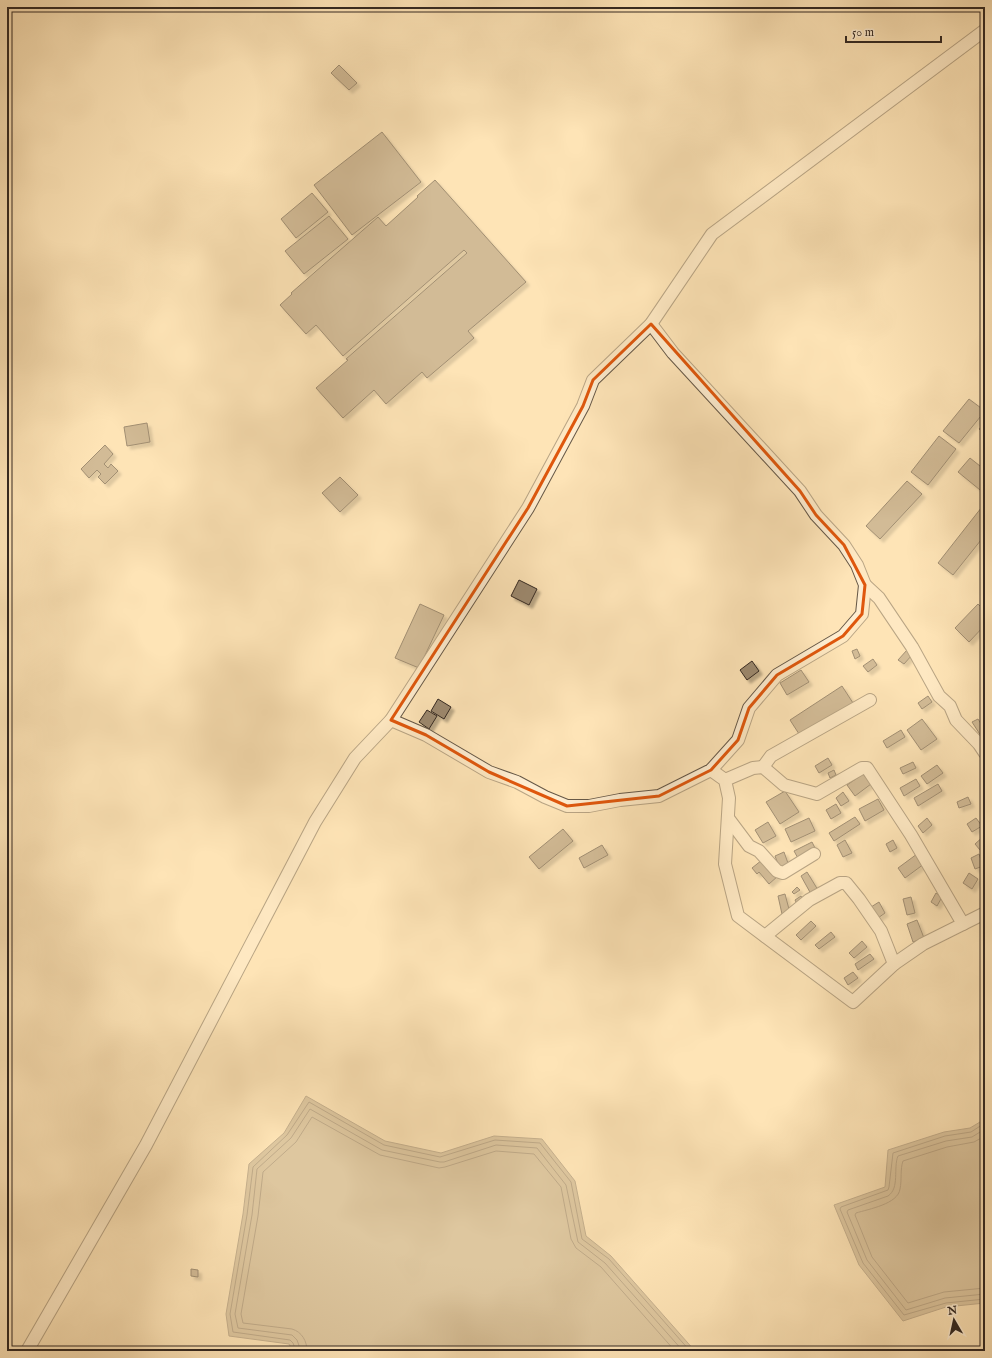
<svg xmlns="http://www.w3.org/2000/svg" width="992" height="1358" font-family="'IM FELL English',serif">
  <defs>
    <filter id="shadow"><feDropShadow dx="3.5" dy="3.5" stdDeviation="1" flood-color="#0004"/></filter>
  </defs>
  <rect width="100%" height="100%" fill="#fee4b7"/>
  <filter id="stains"><feTurbulence type="fractalNoise" baseFrequency=".005" numOctaves="4"/><feColorMatrix values="0 0 0 0 .2 0 0 0 0 .09 0 0 0 0 .02 0 0 0 .5 -.17"/></filter>
  <radialGradient id="worn" r=".72"><stop offset=".6" stop-color="#630" stop-opacity="0"/><stop offset="1" stop-color="#630" stop-opacity=".3"/></radialGradient>
  <g fill="#b9a484" stroke="#84735d">
    <path d="M306,1096L385,1141L441,1153L494,1136L542,1139L575,1181L586,1236L611,1256L695,1351H293L289,1344L229,1336L226,1314L243,1214L249,1164L284,1133Z"/>
    <path d="M985,1119V1303L946,1307L903,1321L859,1265L834,1205L885,1187L888,1150L944,1132L970,1128Z"/>
  </g>
  <g fill="none" stroke-linecap="round" stroke-linejoin="round">
    <g stroke="#766653" stroke-width="1">
      <path d="M985,1123L971,1132L945,1136L893,1153L889,1187L888,1190L841,1207L840,1209L863,1263L904,1315L946,1303L985,1299"/>
      <path d="M985,1129L972,1137L946,1141L898,1156C893,1168 900,1188 888,1196L848,1210L847,1212L867,1260L906,1310L945,1298L985,1294"/>
      <path d="M985,1136L974,1142L947,1147L903,1161C900,1169 902,1180 900,1189C898,1204 869,1209 856,1213L855,1215L872,1257L908,1303L944,1292L985,1288"/>
      <path d="M296,1351L293,1343L290,1340L233,1332L230,1314L247,1215L253,1167L287,1135L309,1102L384,1145L440,1157L495,1140L540,1143L571,1182L582,1239L609,1259L690,1351"/>
      <path d="M301,1351L297,1340L292,1335L238,1328L235,1314L252,1215L257,1169L291,1138L310,1109L382,1150L440,1162H444L496,1145L537,1148L566,1185L578,1242L605,1263L683,1351"/>
      <path d="M307,1351C307,1341 302,1332 292,1329L243,1323L241,1314L258,1216L263,1172L296,1142L312,1117L380,1155L439,1168L445,1167L496,1151L534,1154L561,1187L571,1239L576,1248L601,1267L675,1351"/>
    </g>
  </g>
  <g fill="#9d8a6f" stroke="#342922" filter="url(#shadow)">
    <path d="M339,65L357,83L349,90L331,73Z"/>
    <path d="M382,132L421,182L352,235L314,185Z"/>
    <path d="M435,180L526,282L468,331L474,338L427,378L422,372L386,404L374,390L343,418L316,388L348,360L346,359L467,253L464,250L343,356L316,325L306,334L280,305L292,294L291,293L378,217L386,226L418,197L417,196Z"/>
    <path d="M312,193L328,212L296,238L281,219Z"/>
    <path d="M329,216L348,239L304,274L285,251Z"/>
    <path d="M969,399L985,411L959,443L943,431Z"/>
    <path d="M985,422V435L979,429Z"/>
    <path d="M147,423L150,442L127,446L124,427Z"/>
    <path d="M939,436L956,449L928,485L911,472Z"/>
    <path d="M105,445L113,454L104,464L108,468L111,464L118,471L105,484L98,477L101,474L97,470L89,478L81,469Z"/>
    <path d="M970,458L985,470V494L958,472Z"/>
    <path d="M340,477L358,495L340,512L322,493Z"/>
    <path d="M907,481L922,494L880,539L866,526Z"/>
    <path d="M985,503V535L953,575L938,563Z"/>
    <path d="M519,580L537,589L529,605L511,596Z"/>
    <path d="M420,604L444,615L419,668L395,658Z"/>
    <path d="M978,604L985,611V625L969,642L955,628Z"/>
    <path d="M857,649L860,656L855,659L852,651Z"/>
    <path d="M907,650L912,655L904,664L898,660Z"/>
    <path d="M873,659L877,665L868,672L863,666Z"/>
    <path d="M752,661L759,671L747,680L740,670Z"/>
    <path d="M801,670L809,682L787,695L780,683Z"/>
    <path d="M842,686L853,703L801,737L790,720Z"/>
    <path d="M928,696L932,702L922,709L918,703Z"/>
    <path d="M438,699L451,707L444,719L431,711Z"/>
    <path d="M427,710L437,716L429,729L419,722Z"/>
    <path d="M922,719L937,739L921,750L907,730Z"/>
    <path d="M978,719L985,730V734L981,736L972,722Z"/>
    <path d="M901,730L905,737L887,748L883,741Z"/>
    <path d="M828,758L832,765L819,773L815,766Z"/>
    <path d="M913,762L916,768L903,774L900,768Z"/>
    <path d="M937,765L943,773L927,784L921,776Z"/>
    <path d="M834,770L836,775L830,778L828,773Z"/>
    <path d="M863,774L871,784L855,796L847,785Z"/>
    <path d="M916,779L920,786L904,796L900,788Z"/>
    <path d="M938,784L942,791L918,806L914,798Z"/>
    <path d="M785,791L799,812L780,824L766,802Z"/>
    <path d="M843,792L849,801L841,806L836,798Z"/>
    <path d="M968,797L971,804L959,808L957,802Z"/>
    <path d="M878,799L884,810L865,821L859,809Z"/>
    <path d="M836,804L841,813L831,819L826,810Z"/>
    <path d="M855,817L860,824L834,841L829,833Z"/>
    <path d="M809,818L815,831L791,842L785,829Z"/>
    <path d="M927,818L932,825L923,833L918,826Z"/>
    <path d="M976,818L982,826L972,832L967,824Z"/>
    <path d="M768,822L776,836L763,843L755,830Z"/>
    <path d="M563,829L573,841L539,869L529,857Z"/>
    <path d="M985,835V845L980,850L975,844Z"/>
    <path d="M845,840L852,853L843,857L837,845Z"/>
    <path d="M893,840L897,848L890,852L886,844Z"/>
    <path d="M812,842L816,850L799,860L794,851Z"/>
    <path d="M602,845L608,855L584,868L579,858Z"/>
    <path d="M784,852L789,866L780,869L775,856Z"/>
    <path d="M917,854L924,864L905,878L898,868Z"/>
    <path d="M979,854L983,866L975,869L971,858Z"/>
    <path d="M762,860L778,876L769,884L759,872L757,874L752,868Z"/>
    <path d="M807,872L818,890L811,894L801,876Z"/>
    <path d="M969,873L978,879L972,889L963,883Z"/>
    <path d="M797,887L800,890L794,894L792,892Z"/>
    <path d="M936,893L942,897L937,906L931,902Z"/>
    <path d="M785,894L790,913L782,914L778,896Z"/>
    <path d="M801,896L804,902L798,906L795,900Z"/>
    <path d="M911,897L915,913L907,915L903,899Z"/>
    <path d="M879,902L885,913L878,918L871,907Z"/>
    <path d="M917,920L924,938L913,942L907,924Z"/>
    <path d="M811,921L816,926L801,940L796,935Z"/>
    <path d="M831,932L835,937L819,949L815,945Z"/>
    <path d="M862,941L867,947L854,958L849,953Z"/>
    <path d="M870,954L874,959L858,970L855,964Z"/>
    <path d="M853,972L858,978L848,985L844,978Z"/>
    <path d="M191,1269L198,1270V1277L191,1276Z"/>
  </g>
  <g fill="none" stroke-linecap="round" stroke-linejoin="round">
    <defs>
      <g id="minor">
        <path d="M865,585L879,598L912,647L939,696L950,706L956,720L979,744L985,753"/>
        <path d="M391,720L426,735L489,772L517,782L545,797L567,806H589L620,800L659,796L711,770L738,740L749,708L777,675L843,636L862,614L865,585L857,565L844,545L816,515L800,491L673,353L651,324"/>
        <path d="M763,767L771,756L870,700"/>
        <path d="M711,770L725,780L729,798L725,864L738,916L853,1002L894,964L923,944L963,924L911,835L867,768H862L817,794L784,785L763,767L753,768L725,780"/>
        <path d="M728,818L749,846L759,851L777,871L783,873L814,854"/>
        <path d="M963,924L985,913"/>
        <path d="M765,936L809,900L840,883H846L859,899L881,931L894,964"/>
        <path d="M27,1351L146,1145L315,822L355,758L391,720L528,508L583,406L593,380L651,324L712,234L985,30"/>
      </g>
    </defs>
    <use href="#minor" stroke="#665847" stroke-width="14"/>
    <use href="#minor" stroke="#feedd0" stroke-width="12"/>
  </g>
  <path d="M0 0H992V1358H0ZM651,324L800,491L816,515L844,545L865,585L862,614L843,636L777,675L749,708L738,740L711,770L659,796L567,806L489,772L426,735L391,720L528,508L583,406L593,380Z" fill="#fee4b7" fill-opacity=".55" fill-rule="evenodd"/>
  <path fill="none" stroke="#df570d" stroke-width="3" stroke-linejoin="round" d="M651,324L800,491L816,515L844,545L865,585L862,614L843,636L777,675L749,708L738,740L711,770L659,796L567,806L489,772L426,735L391,720L528,508L583,406L593,380Z"/>
  <rect width="992" height="1358" fill="none" stroke="#fee4b7" stroke-width="24"/>
  <rect x="8" y="8" width="976" height="1342" fill="none" stroke="#342922" stroke-width="2"/>
  <rect x="12" y="12" width="968" height="1334" fill="none" stroke="#342922"/>
  <g transform="translate(954 1320) rotate(351)" stroke="#feedd0" stroke-width="3" paint-order="stroke">
  <path d="M0-3L7 15L0 10L-7 15Z" fill="#342922"/>
  <text y="-6" font-size="11" font-weight="bold" text-anchor="middle" fill="#342922">N</text>
  </g>
  <path d="M846 36v6h95v-6" fill="none" stroke="#342922" stroke-width="2"/>
  <text x="852" y="36" font-size="12" fill="#342922" stroke="#feedd0" stroke-width="3" paint-order="stroke">50 m</text>
  <rect width="100%" height="100%" filter="url(#stains)"/>
  <rect width="100%" height="100%" fill="url(#worn)"/>
</svg>
